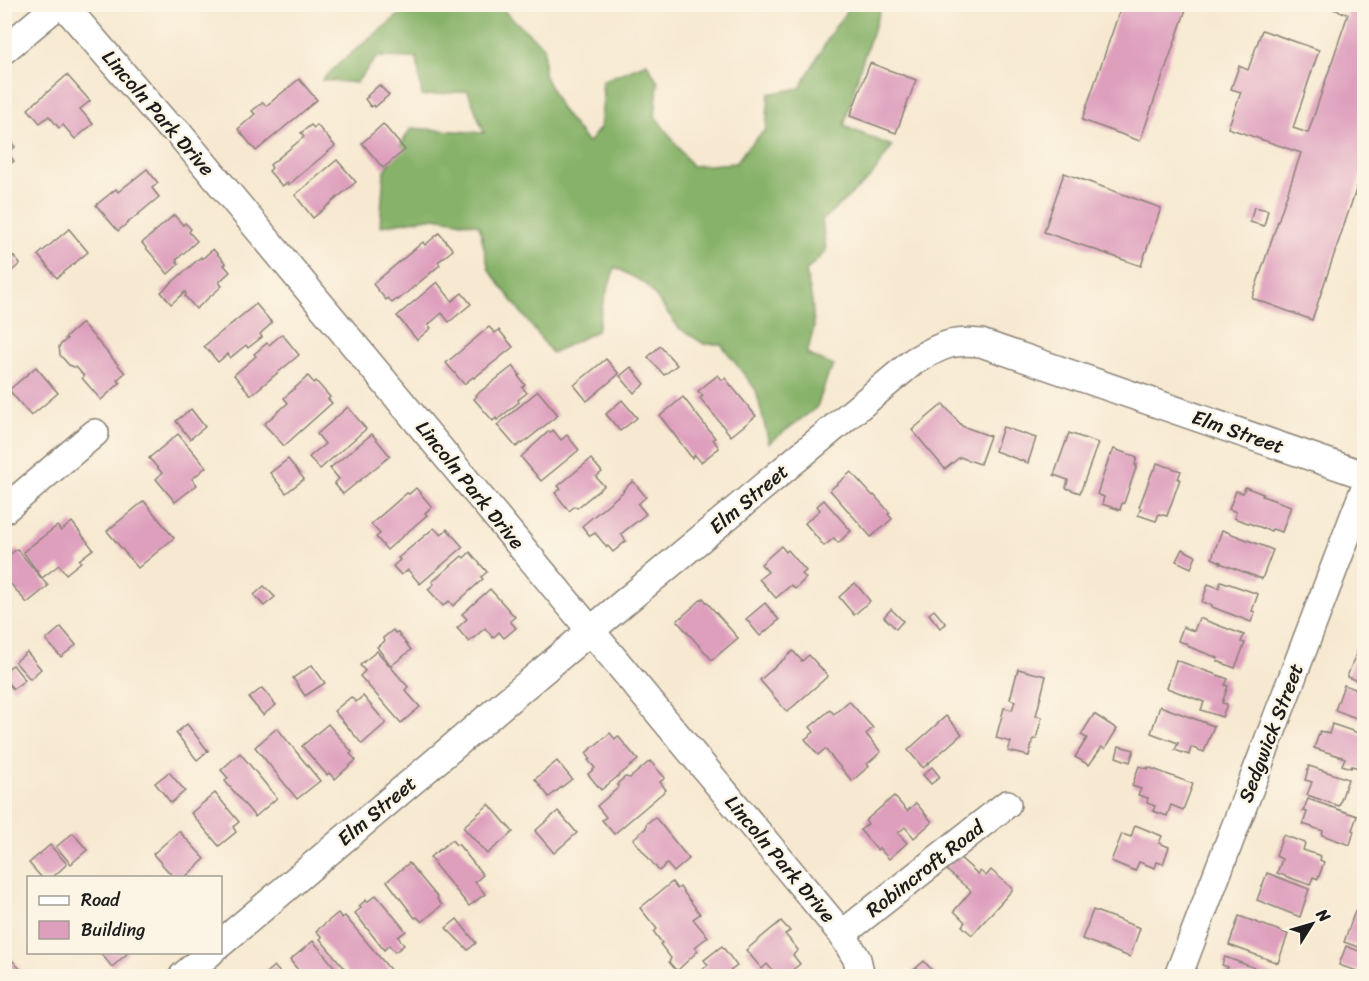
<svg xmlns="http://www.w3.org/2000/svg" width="1369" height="981" font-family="Sriracha,sans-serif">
  <rect width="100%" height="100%" fill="#fcf5e5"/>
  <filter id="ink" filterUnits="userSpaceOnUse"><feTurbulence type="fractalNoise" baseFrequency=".0167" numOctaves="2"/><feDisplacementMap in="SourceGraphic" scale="12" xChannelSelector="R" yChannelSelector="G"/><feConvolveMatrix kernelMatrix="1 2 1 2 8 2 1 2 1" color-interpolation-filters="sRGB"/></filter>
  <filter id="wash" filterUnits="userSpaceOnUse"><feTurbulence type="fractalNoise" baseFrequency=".008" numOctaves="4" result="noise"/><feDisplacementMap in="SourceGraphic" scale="24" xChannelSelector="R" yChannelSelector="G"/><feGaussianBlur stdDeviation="1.35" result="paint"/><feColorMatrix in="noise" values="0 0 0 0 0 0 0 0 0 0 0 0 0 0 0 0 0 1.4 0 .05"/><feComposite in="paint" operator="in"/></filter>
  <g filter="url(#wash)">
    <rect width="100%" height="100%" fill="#f7e9d1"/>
    <path fill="#87b269" stroke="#526742" stroke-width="1.5" d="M411,5H500L507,14L544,47V74L561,109L588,143L600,128L603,99L602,81L647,63L658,82L655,116L692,166L736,163L746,149L766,129L769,94L800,88L833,30L851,5H882L861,65L844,126L892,146L871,177L822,220L826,251L806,271L812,301L814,327L807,354L834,366L828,375L817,407L769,443L756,390L721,344H704L679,328L646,284L615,267L603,303L597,331L552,353L489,270L479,225L435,217L380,226L384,172L411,128L484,133L468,91L422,96L417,58L377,57L356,83L322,80L342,61Z"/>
    <g id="blocks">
      <g fill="#de9fbd">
        <path d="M1122,4H1188L1140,141L1082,120Z"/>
        <path d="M1334,4H1364V166L1312,320L1252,298L1301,153L1228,128L1241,92L1231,89L1239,66L1248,70L1262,30L1319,50L1293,128L1308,133L1348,14L1333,9Z"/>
        <path d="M870,63L916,80L896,133L850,116Z"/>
        <path d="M67,75L90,101L80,109L93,124L75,139L63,125L59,128L49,116L40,123L28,109Z"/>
        <path d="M299,79L317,100L256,151L238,129L255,114L252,111L263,102L266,106Z"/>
        <path d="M379,85L389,95L375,107L374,105L371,107L365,99L368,97L367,96Z"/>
        <path d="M383,124L405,150L383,168L362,143Z"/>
        <path d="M311,125L314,128L317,125L335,146L288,185L287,183L282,186L269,171L272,168L270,165L304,137L301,133Z"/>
        <path d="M4,134L15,147L8,153L14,161L4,169Z"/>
        <path d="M337,160L356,182L313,218L295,195Z"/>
        <path d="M147,169L158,183L152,188L159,197L118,231L96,205L116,189L118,192Z"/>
        <path d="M1064,173L1161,208L1141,266L1044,232Z"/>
        <path d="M1254,207L1268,210L1264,226L1250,222Z"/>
        <path d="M174,215L183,225L185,223L191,229L189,232L197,241L176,260L179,264L168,274L142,243Z"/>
        <path d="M69,229L88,252L57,278L38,255Z"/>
        <path d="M439,233L453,250L438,262L440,265L398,300L397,299L392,303L388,298L386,300L373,284L423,242L425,245Z"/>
        <path d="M4,245L20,264L4,278Z"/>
        <path d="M213,249L226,264L224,265L230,272L219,282L222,286L196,309L185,296L186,294L185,292L171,304L161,292L201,257L202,259Z"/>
        <path d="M437,282L452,301L462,293L471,304L449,322L442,313L428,325L431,328L417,340L397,316Z"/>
        <path d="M256,304L272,323L260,334L262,337L248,348L246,345L230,358L228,354L218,362L204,346Z"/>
        <path d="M82,323L125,373L117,380L120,383L101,400L82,378L84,376L77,368L69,365L60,355L59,346L67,339L65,338Z"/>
        <path d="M489,327L495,333L499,330L513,347L474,378L473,377L464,384L446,363Z"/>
        <path d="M282,334L299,355L251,395L234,375L256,356L254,354L267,343L269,345Z"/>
        <path d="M660,346L677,365L664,375L648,357Z"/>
        <path d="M606,359L619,374L587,401L574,385Z"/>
        <path d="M513,366L520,375L518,376L525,385L522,387L527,393L518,400L519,402L497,420L496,418L493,421L474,399L477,396L476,395Z"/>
        <path d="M36,367L58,393L31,416L9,390Z"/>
        <path d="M631,367L645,384L634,393L620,376Z"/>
        <path d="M718,375L722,380L725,378L756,416L731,436L700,398L703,396L698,391Z"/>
        <path d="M308,376L314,383L316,381L330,397L328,399L332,403L284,446L264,424L288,403L284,398Z"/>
        <path d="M538,391L558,415L522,444L521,443L516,447L497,425Z"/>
        <path d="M683,397L715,438L713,439L719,448L701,462L695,455L692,458L660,416Z"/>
        <path d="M622,400L637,418L620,431L606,414Z"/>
        <path d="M943,404L962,426L990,436L980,464L960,457L945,469L912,430Z"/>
        <path d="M348,407L366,429L320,469L309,457L325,444L317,434Z"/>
        <path d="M191,409L205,427L190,439L176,421Z"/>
        <path d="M1003,427L1036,438L1028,463L995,451Z"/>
        <path d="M553,430L561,440L567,435L579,450L541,481L521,457L549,431L550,433Z"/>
        <path d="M1069,433L1098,443L1080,493L1066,488L1068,480L1054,475Z"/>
        <path d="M178,434L206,467L192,479L197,485L175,502L156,479L162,473L149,458Z"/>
        <path d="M372,434L390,456L343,494L334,483L339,479L330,468Z"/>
        <path d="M1114,449L1137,457L1135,465H1137L1124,503H1122L1120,510L1102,504L1104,497L1097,494L1110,455L1111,456Z"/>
        <path d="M288,459L304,479L286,493L270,473Z"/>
        <path d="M591,459L602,472L596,477L604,486L577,508L575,506L569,511L555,493L561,489L558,486Z"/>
        <path d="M1157,463L1181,471L1178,479H1180L1167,516L1159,514L1156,521L1138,515L1141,508L1139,507L1153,470H1155Z"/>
        <path d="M851,472L873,496L874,495L890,513L888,514L892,519L871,537L830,490Z"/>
        <path d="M633,481L646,497L638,504L646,514L621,534L626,541L613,552L608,546L607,547L595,533L590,536L582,526L624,491L623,490Z"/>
        <path d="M1245,487L1263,494L1262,496L1291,506L1282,532L1272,529L1271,531L1234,518L1236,512L1229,509L1236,491L1243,493Z"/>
        <path d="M416,488L432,507L425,513L427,515L387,550L376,537L380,534L371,524L407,493L409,494Z"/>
        <path d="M824,500L851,531L838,543L834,538L824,546L805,523L820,510L817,506Z"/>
        <path d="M144,501L174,538L138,568L107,531Z"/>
        <path d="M72,522L93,549L79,560L81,562L66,574L59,565L42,578L23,552L57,526L61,531Z"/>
        <path d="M434,528L441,535L447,529L463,547L420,584L408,570L401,575L393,566L400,560L398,558Z"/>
        <path d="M1222,530L1273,550L1262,579L1220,563L1221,562L1212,558Z"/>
        <path d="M781,546L786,552L788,550L806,571L802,574L806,578L795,589L791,585L776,598L759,579L768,572L761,564Z"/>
        <path d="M17,549L48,586L27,603L4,576V559Z"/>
        <path d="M1182,549L1196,556L1191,568L1176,561Z"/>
        <path d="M470,552L487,572L481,577L483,579L453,606L449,601L443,606L428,589L434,584L432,582L462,556L464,558Z"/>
        <path d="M1221,581L1258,594L1252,611L1255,612L1251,622L1212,607V605L1202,602L1208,584L1219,588Z"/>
        <path d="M855,583L870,601L854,615L839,597Z"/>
        <path d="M264,586L275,597L264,606L254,595Z"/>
        <path d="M490,589L515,617L510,621L516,628L504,638L499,632L493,638L485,628L469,642L457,628L467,619L462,614Z"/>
        <path d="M4,597L12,608L4,613Z"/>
        <path d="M703,598L738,638L712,660L677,621Z"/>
        <path d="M765,603L779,620L760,636L746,619Z"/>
        <path d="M891,609L903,621L896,629L884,617Z"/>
        <path d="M934,610L946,624L940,628L929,614Z"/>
        <path d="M1199,618L1244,635L1241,642L1245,643L1235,668L1217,661L1218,658L1187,646L1188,644L1178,641L1183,627L1194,631Z"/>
        <path d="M61,627L76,645L61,657L46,640Z"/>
        <path d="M393,630L395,633L397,632L411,650L391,666L377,647L385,641L383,638Z"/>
        <path d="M377,651L408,687L405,690L420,707L401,723L360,676L365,671L360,665Z"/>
        <path d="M793,651L802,661L809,655L828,676L787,712L760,680Z"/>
        <path d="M1357,651L1364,653V683L1347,677Z"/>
        <path d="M27,652L41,669L30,679L15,662Z"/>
        <path d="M1176,660L1228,679L1225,685L1228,686L1222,703L1227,704L1222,717L1201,710L1204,702L1167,688Z"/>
        <path d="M13,665L25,680L13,689L4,678V671Z"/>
        <path d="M312,665L325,683L305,696L293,678Z"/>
        <path d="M1018,669L1046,676L1036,716L1042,717L1036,739H1033L1029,756L1008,751L1011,742L996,738L1004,708L1012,710L1015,701L1010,699Z"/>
        <path d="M1344,685L1364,692V721L1335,710Z"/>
        <path d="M262,688L276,705L263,715L249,698Z"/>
        <path d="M363,696L386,723L362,744L334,711L351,697L356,702Z"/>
        <path d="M849,701L873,728L866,734L881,752L867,764L869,766L852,781L825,749L818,755L805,739L814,732L810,727L830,710L834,714Z"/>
        <path d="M1160,706L1214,726L1204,752L1191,747L1189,755L1175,750L1178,743L1151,733Z"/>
        <path d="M1094,714L1117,729L1105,749L1102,747L1089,765L1075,757L1087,738L1081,735Z"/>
        <path d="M946,716L962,734L923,768L908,750Z"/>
        <path d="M187,724L208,751L197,760L176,733Z"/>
        <path d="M328,724L352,752L350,754L356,760L335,779L329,773L327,775L302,746Z"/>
        <path d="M1332,724L1364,735V770L1352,766L1351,768L1342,765L1345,758L1314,748L1320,731L1329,734Z"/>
        <path d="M277,728L320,781L297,799L255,747Z"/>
        <path d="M610,733L615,739L618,736L638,760L601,790L588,774L595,768L588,760L590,759L586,753Z"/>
        <path d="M1119,746L1134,750L1130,762L1116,757Z"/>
        <path d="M240,753L277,798L255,817L225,781L228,778L221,770Z"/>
        <path d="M557,761L572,779L549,797L535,779Z"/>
        <path d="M650,761L665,778L660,782L666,790L614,834L602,820L606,817L597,806L618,788V783L625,777L630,778Z"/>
        <path d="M1139,766L1148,769V767L1193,784L1183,810L1171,805L1167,816L1153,811L1155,806L1147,803L1148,798L1138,795L1141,789L1132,786Z"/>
        <path d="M1309,766L1348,779L1339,806L1307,795L1312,782L1305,780Z"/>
        <path d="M932,767L940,777L931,784L923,775Z"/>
        <path d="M169,772L185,791L171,803L155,783Z"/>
        <path d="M215,793L239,822L233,827L236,832L219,846L191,813Z"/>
        <path d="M894,796L907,811L916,803L932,822L914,838L905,827L898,833L907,843L889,859L879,848L877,850L860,830L868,824L865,821Z"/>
        <path d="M1308,799L1357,816L1352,830L1354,831L1350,845L1322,835L1323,831L1303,824L1307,812L1303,811Z"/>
        <path d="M489,804L513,832L487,854L463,827Z"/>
        <path d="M558,811L577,833L554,853L535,831Z"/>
        <path d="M655,817L689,859L674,872L667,864L659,871L633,839L646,828V824Z"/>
        <path d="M1135,825L1162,836L1159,843L1169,847L1163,864L1157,862L1155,868L1139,862L1135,871L1111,861L1122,834L1131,837Z"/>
        <path d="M179,831L205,859L184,878H174L153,854Z"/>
        <path d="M73,833L87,850L71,864L56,847Z"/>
        <path d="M1283,835L1305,843L1303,850L1321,856L1320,860L1324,862L1318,879L1313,877L1310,885L1277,873L1282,859L1276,856Z"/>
        <path d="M452,840L456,845L458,844L483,875L475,882L485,894L469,906L434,864L435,862L430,857Z"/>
        <path d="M50,845L67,864L52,878H42L29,863Z"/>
        <path d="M957,855L978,874L980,871L986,876L991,870L1013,889L972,935L962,926L965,922L954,911L971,891L945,869Z"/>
        <path d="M409,863L438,898L437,899L442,905L422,922L417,917L415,918L387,881Z"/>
        <path d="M1267,873L1309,889L1300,917L1257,900Z"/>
        <path d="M672,882L677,889L680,887L700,914L693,919L708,937L695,947L698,951L678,970L675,969L669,962L671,958L660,944L662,943L654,932L657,929L640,908Z"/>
        <path d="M376,895L406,931L398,937L404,945L395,952L389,945L384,950L355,913L361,908L359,906L366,900L367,902Z"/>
        <path d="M1364,904V949L1344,942L1355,911L1361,913Z"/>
        <path d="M1093,910L1140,928L1130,957L1082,939Z"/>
        <path d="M338,913L342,918L345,916L392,972L388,976H351L320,939L322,937L316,931Z"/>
        <path d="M1239,916L1288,934L1278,963L1229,945Z"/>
        <path d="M457,919L476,943L468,950L446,928Z"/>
        <path d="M781,921L790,931L785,934L798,950L793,955L800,964L785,976H777L767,964L762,969L746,950Z"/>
        <path d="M313,941L342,976H303L290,960Z"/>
        <path d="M722,946L737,966L723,976H694L708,965L704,960Z"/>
        <path d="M1346,946L1364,953V968L1363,973L1339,965Z"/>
        <path d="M100,952H129L112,967Z"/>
        <path d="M7,954L26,976H4V956Z"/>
        <path d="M1225,957L1277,976H1224L1228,967L1222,965Z"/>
        <path d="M924,961L937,976H907Z"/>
        <path d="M274,966L283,976H262Z"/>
      </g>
    </g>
  </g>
  <g filter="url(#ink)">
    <use href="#blocks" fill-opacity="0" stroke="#8a8276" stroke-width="1.5"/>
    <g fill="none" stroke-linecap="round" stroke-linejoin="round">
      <defs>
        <g id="minor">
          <path d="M63,4L167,125L176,130L842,934L857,959L861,976"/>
          <path d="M4,50L59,4"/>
          <path d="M4,510L95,433"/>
          <path d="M842,934L1007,804"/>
          <path d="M220,944L590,631L914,361C941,346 949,340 981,343L1364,475"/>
          <path d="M183,976L211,952"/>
          <path d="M1178,976L1364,490"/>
        </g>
      </defs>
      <use href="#minor" stroke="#8a8276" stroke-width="30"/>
      <use href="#minor" stroke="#fff" stroke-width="27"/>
    </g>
  </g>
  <g text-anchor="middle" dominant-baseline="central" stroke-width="5" stroke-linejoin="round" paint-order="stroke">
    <g font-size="20" fill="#1c1c1c" stroke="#fcf5e5">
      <text transform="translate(158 113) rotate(49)">Lincoln Park Drive</text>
      <text transform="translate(1238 432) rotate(19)">Elm Street</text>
      <text transform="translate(470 485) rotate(51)">Lincoln Park Drive</text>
      <text transform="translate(749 499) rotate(-40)">Elm Street</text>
      <text transform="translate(1271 733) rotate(-69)">Sedgwick Street</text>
      <text transform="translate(377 811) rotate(-40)">Elm Street</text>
      <text transform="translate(780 859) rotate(50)">Lincoln Park Drive</text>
      <text transform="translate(925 869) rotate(-38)">Robincroft Road</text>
    </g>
  </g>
  <rect width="1369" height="981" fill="none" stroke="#fcf5e5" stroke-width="24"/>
  <rect x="27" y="876" width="195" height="78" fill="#fcf5e5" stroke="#a29e95" stroke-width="1.5"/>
  <rect x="39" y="896" width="30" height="9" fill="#ffffff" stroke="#a29e95" stroke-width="1.5"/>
  <text x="81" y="906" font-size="18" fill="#1c1c1c">Road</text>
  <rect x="39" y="921" width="30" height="18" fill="#de9fbd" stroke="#a29e95" stroke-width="1.5"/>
  <text x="81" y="936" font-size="18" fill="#1c1c1c">Building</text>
  <g transform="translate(1312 924) rotate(53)" stroke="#fcf5e5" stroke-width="4.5" paint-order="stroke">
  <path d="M0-4.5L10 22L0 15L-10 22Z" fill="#1c1c1c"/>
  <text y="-9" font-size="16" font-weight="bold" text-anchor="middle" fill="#1c1c1c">N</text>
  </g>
</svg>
